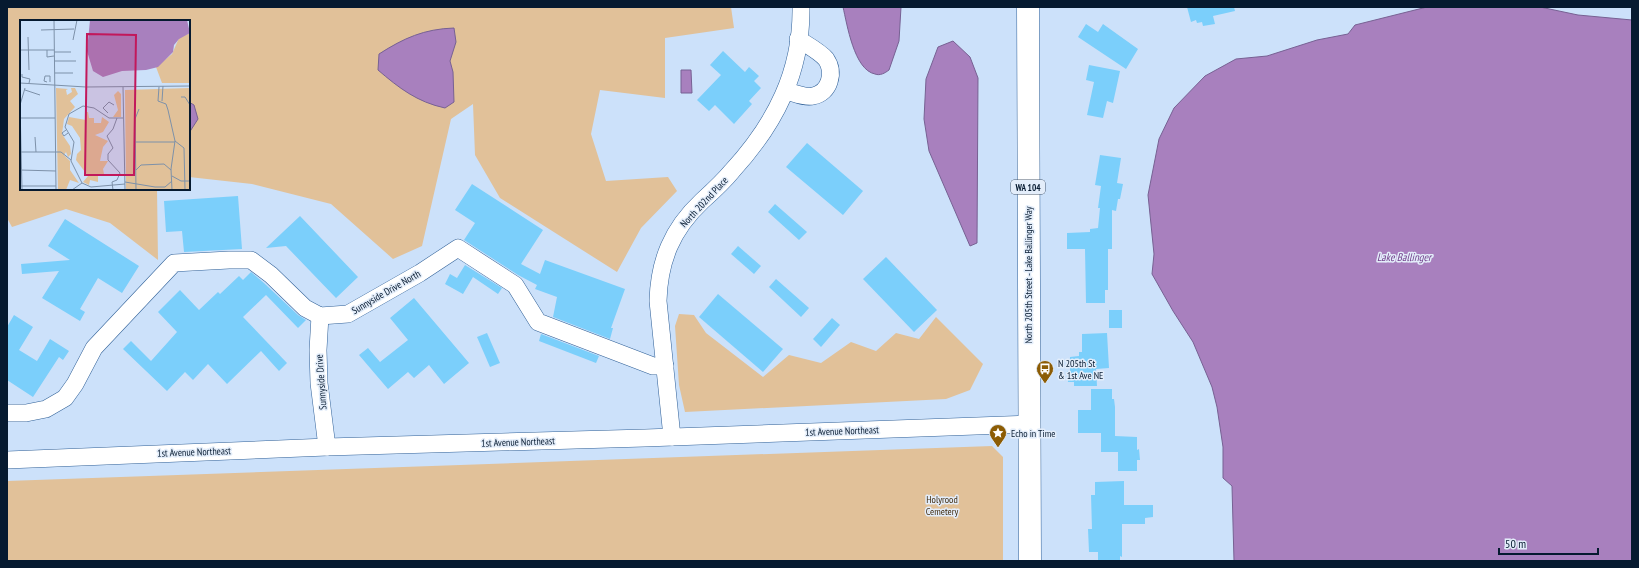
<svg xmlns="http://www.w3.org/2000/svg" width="1639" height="568" font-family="'PT Sans Narrow',sans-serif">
  <rect width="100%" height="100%" fill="#cce1fa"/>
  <g fill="#e1c199">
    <path d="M7,7H731L734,28L665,38V98L600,90L591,134L606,181L668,177L677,191L641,228L617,272L500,198L475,155L473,104L451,119L422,246L393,259L331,204L252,184L189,177V21H21V189H157L158,260L110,223L66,209L12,227L7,218Z"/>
    <path d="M679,314L694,315L706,333L763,377L789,355L821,363L851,342L876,351L896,333L919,339L936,317L983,364L970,390L946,399L685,412L679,385L675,326Z"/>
    <path d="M992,446L1003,457V561H7V481Z"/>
  </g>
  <g fill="#a880be" stroke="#776193">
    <path d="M843,7H901L899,41L889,70C885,73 880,76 875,74C854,70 847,24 843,7Z"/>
    <path d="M1427,7H1540L1578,15L1632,20V561H1234L1232,486L1223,478V447L1217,407L1212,387L1193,342L1173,311L1152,274L1154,254L1148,195L1159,139L1174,108L1205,76L1236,59L1267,56L1317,40L1348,34L1355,25Z"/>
    <path d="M454,28L456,42L450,61L453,72L454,102L445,108C417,102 399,88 378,70L379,54C404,38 424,29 454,28Z"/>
    <path d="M953,41L970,57L978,78L977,243L970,246L929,151L924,119L926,79L938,47Z"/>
    <path d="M681,70H691L692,93H681Z"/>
    <path d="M189,102L194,105L198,119L189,133Z"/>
  </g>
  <g fill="#7bcffb">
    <path d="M1187,7H1234L1235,11L1213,16L1215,24L1203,26L1202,22L1197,23L1196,20L1191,22Z"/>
    <path d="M1086,24L1098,32L1103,24L1138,49L1126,69L1078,37Z"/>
    <path d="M723,51L745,72L749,67L759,76L754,81L761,88L749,101L752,104L734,124L715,105L709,111L697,100L721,75L710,65Z"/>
    <path d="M1089,65L1120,71L1113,103L1107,101L1103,118L1087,115L1094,82L1086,80Z"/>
    <path d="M807,143L863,191L843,215L786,167Z"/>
    <path d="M1100,155L1121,158L1117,183L1123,184L1120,199H1118L1116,211L1112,210V249H1108V290H1105V303H1086L1085,249H1067V233L1090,232V229L1098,228L1100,208H1098L1101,186L1095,185Z"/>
    <path d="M472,184L543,230L521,264L540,274L545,260L625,289L611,328H613L610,339L553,317L557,297L535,289L537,285L518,275L464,240L475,223L455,210Z"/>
    <path d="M238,196L242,249L184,252L182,231L166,232L164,201Z"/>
    <path d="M775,204L807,232L799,240L768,212Z"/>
    <path d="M300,216L358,277L336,298L286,246L266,248Z"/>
    <path d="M65,219L139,266L122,293L98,278L80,309L85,312L80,321L42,298L59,271L22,274L21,264L70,260L48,246Z"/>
    <path d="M738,246L761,266L754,274L731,254Z"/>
    <path d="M886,257L937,310L914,332L863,279Z"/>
    <path d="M465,265L502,288L498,294L473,277L463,294L445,284L450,274L457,278Z"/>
    <path d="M251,272L264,283L298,315L306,320L298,328L266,295L243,317L287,363L279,371L261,351L227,384L208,364L193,380L185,372L167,391L123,349L131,341L151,361L177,332L158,312L180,290L199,310L218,292L220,294L239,276L243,280Z"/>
    <path d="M776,279L809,308L801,317L769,287Z"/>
    <path d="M718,294L783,349L763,372L699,317Z"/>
    <path d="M414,298L469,363L444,384L429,365L414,378L408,372L388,389L359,355L368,348L380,362L408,340L390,318Z"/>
    <rect x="1109" y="310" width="13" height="18"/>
    <path d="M14,315L33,327L19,350L37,361L50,339L69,351L63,360L59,357L33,397L7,380V327Z"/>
    <path d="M832,318L840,325L821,347L813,339Z"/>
    <path d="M487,333L500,363L490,367L477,337Z"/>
    <path d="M1107,333L1109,368L1096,369L1097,386H1074V382H1068L1067,371H1070V357L1079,356V352H1082V334Z"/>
    <path d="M541,334L599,356L596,363L539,341Z"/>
    <path d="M1091,389H1112V399H1114L1115,407V436L1137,437V450L1139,449L1140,460H1137V471H1118V452H1101V433H1078V410H1091Z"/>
    <path d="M1124,481V505H1153V517L1145,518V524H1122V557L1120,556V561H1098V552H1089L1088,529H1092L1091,495H1095V482Z"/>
  </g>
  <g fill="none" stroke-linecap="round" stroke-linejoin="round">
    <defs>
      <g id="minor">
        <path d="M786,91C794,93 805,98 813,96C830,93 835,72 826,59C819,51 807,45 798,39"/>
        <path d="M320,316L318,350L319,383L327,447"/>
        <path d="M7,413H26L46,409L65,398L75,384L94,348L174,263L229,260H251L271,275L305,308L320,316L348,314L420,273L458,248L515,285L538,322L653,366H665"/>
        <path d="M672,437L658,301C659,261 672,229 702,201C712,192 723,182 732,171C775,124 802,72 801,7"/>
        <path d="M7,460L327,447L645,438L1029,424"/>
      </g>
      <path id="major" d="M1028,7L1030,561"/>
    </defs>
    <use href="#minor" stroke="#316198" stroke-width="18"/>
    <use href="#major" stroke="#316198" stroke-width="23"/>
    <use href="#minor" stroke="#fff" stroke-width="17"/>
    <use href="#major" stroke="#fff" stroke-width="22"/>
  </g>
  <defs>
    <symbol id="bus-pin" viewBox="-11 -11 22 30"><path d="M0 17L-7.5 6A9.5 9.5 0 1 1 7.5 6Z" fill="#8c5c04" stroke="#e3edfa"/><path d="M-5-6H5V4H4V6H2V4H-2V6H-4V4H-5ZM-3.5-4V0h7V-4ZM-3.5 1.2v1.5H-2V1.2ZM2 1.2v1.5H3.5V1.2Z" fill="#fff"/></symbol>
    <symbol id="sight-pin" viewBox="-11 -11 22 30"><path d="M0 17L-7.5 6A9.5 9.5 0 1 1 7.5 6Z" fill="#8c5c04" stroke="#e3edfa"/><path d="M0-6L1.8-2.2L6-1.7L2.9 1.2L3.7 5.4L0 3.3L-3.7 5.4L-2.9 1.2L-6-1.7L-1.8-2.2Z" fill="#fff"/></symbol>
  </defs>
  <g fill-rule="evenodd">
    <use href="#bus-pin" x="1035" y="359" width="20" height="27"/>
    <use href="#sight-pin" x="988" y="423" width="20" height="27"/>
  </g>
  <g text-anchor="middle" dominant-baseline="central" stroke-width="3" stroke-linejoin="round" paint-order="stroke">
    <rect fill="#e3edfa" stroke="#48596d" stroke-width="1" x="1011" y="180" width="34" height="14" rx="3"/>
    <g font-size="9" font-weight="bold" fill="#061a30">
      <text x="1028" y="187">WA 104</text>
    </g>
    <g font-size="10" fill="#061a30" stroke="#e3edfa">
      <text transform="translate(704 202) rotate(-47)">North 202nd Place</text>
      <text transform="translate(1028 275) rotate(-90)">North 205th Street - Lake Ballinger Way</text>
      <text transform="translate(386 292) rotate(-30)">Sunnyside Drive North</text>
      <text transform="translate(321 382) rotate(-94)">Sunnyside Drive</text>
      <text transform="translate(842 431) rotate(-2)">1st Avenue Northeast</text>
      <text transform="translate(518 442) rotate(-2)">1st Avenue Northeast</text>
      <text transform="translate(194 452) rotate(-2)">1st Avenue Northeast</text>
    </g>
    <g font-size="10" fill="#061a30" stroke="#e3edfa" text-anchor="start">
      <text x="1058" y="363">N 205th St<tspan x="1058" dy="12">&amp; 1st Ave NE</tspan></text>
      <text x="1011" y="433">Echo in Time</text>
    </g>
    <g font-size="10" fill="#3f2a0d" stroke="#e3edfa">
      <text x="942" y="499">Holyrood<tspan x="942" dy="12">Cemetery</tspan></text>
    </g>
    <g font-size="11" font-style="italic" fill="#713e8a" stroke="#e3edfa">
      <text x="1404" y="257">Lake Ballinger</text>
    </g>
  </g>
  <g transform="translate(20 20)">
    <rect width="170" height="170" fill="#cce1fa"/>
    <path d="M170,13V63H142L136,47L152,34L159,18ZM36,68L48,69L46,70L47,75L52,72L51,68H55L58,74L50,81L55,87L44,99L42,114L50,126L51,134L48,137L46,132L44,135L50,141V150L59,163L50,160L46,170H38ZM170,68V170H106L105,70ZM98,71L101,74V97H93L98,90L94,75ZM65,92H68L69,98H74V103H81L82,97L89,102L83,112L75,115L88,121L83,127L80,141H88L83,149L84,154L78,155V162L70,160L69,165L63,162L68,156L56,140L57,134L61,130L60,118L52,106L47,104L49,97L66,100Z" fill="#e1c199"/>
    <path d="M70,0H167L170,13L159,19L154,25L153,32L138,47L126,50L102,51L83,57L73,51L67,31Z" fill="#a880be"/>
    <path fill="none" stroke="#7d91a9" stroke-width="1" d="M34,0L36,170M21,10L54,9M8,17L9,50M53,20L57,0M0,30H34M27,30V37L34,36M34,32H51M34,41H56M35,53H53M2,54V57L10,59L9,63M27,62L24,61L25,56H30V62M0,63L66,67L170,66M103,67L105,170M139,67L138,81L146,84L148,90L155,121L164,128L165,170M5,70L20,75M161,77H165L170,85M142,81L143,66M88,93L83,88L89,82L94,85M0,98H35M103,98H89L74,88L63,86L49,94L45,107L54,122L51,141L62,163L71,167L105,164M46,110L42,113L44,116L48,113M15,117L16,132M116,122H155M93,128L88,134V140L100,153L97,160L92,162L93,170M93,128L87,116L93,109L97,98M0,132H41L51,140M0,150L36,151M116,150L121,145L144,144L151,150M152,156L161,161H170M105,162L135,167H145L152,161M1,166H36M2,170L0,85L5,68M52,170L62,163M116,170L115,99L119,89M152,170L151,149L155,121"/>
    <path fill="#c2185b" fill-opacity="0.15" stroke="#c2185b" stroke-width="2" d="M67,14L116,15L114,155H65Z"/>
    <rect width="170" height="170" fill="none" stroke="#061a30" stroke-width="2"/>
  </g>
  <rect width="1639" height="568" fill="none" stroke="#061a30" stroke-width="16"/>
  <path d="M1499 548v6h99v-6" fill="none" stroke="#061a30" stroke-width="2"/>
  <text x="1505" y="548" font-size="12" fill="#061a30" stroke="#e3edfa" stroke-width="3" paint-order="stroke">50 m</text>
</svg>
